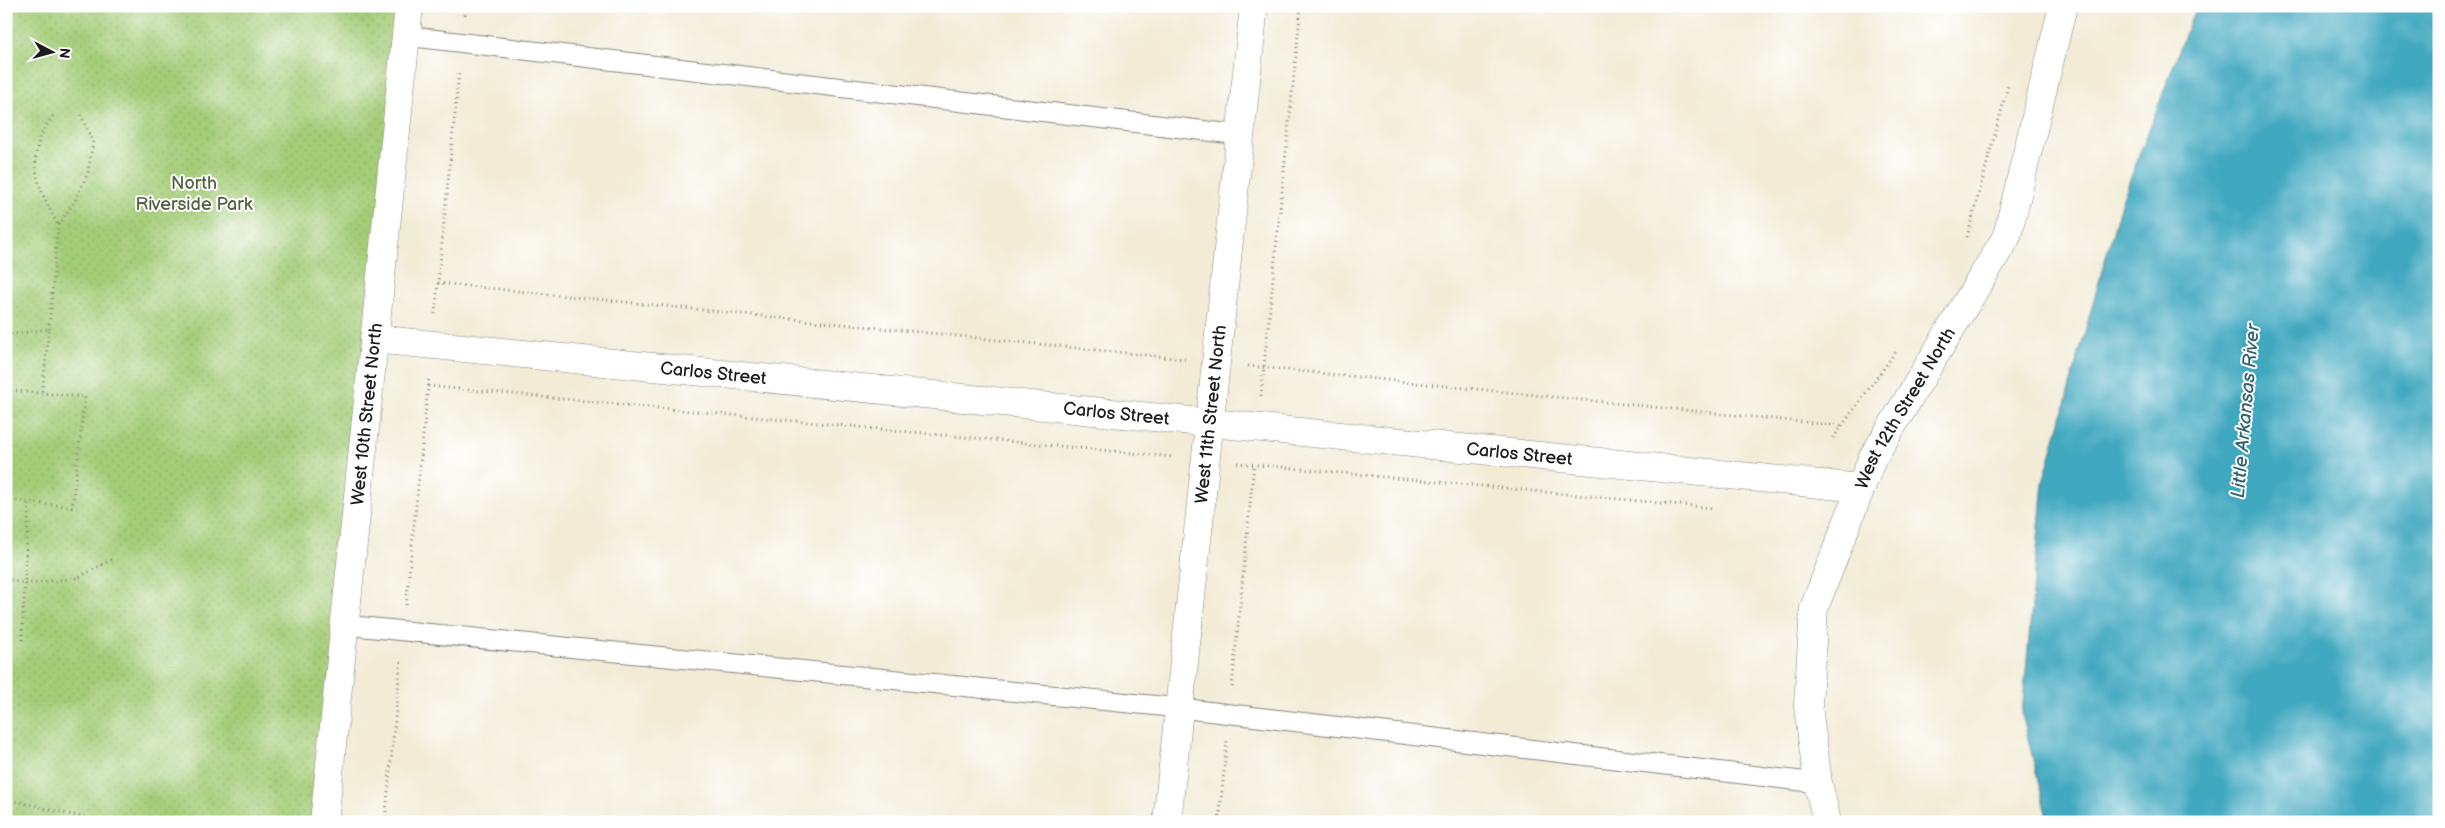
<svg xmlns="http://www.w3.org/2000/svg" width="2445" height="828" font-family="'Balsamiq Sans',sans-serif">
  <defs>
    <pattern id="park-dots" width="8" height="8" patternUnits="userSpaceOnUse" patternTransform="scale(1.25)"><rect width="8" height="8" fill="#a4cd78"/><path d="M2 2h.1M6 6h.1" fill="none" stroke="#8daf67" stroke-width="1.8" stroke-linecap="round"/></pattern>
  </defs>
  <rect width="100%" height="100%" fill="#fff"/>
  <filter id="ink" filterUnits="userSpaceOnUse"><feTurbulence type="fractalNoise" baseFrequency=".02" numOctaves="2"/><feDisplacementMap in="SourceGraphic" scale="10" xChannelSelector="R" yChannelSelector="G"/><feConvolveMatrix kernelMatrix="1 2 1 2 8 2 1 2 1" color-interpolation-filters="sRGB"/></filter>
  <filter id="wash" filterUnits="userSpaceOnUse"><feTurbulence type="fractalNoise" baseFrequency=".0096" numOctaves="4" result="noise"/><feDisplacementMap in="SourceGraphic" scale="20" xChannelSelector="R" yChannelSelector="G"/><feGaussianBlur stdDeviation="1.12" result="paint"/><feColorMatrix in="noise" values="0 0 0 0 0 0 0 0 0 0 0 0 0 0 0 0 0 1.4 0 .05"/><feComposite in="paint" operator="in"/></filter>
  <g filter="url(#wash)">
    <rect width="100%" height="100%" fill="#f2ecd7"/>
    <path fill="#a4cd78" stroke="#60744a" d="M2439,737V822H2435Z"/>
    <path fill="url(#park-dots)" stroke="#60744a" d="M6,6H402L316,822H6Z"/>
    <path fill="#3fa8bf" stroke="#2e626e" d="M2196,6H2439V737L2435,822H2048L2022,714L2043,482L2121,203Z"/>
  </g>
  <g filter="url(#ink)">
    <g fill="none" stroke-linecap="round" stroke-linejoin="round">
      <defs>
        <g id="lane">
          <path d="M406,36L1241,135"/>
          <path d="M344,625L1180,708L1818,783"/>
        </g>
        <g id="street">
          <path id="s1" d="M374,339L1860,488"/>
          <path id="s2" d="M324,822L409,6"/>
          <path id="s3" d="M1167,822L1254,6"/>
          <path id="s4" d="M1827,822L1818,783L1808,706L1814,608L1872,459L2007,236L2063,6"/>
        </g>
      </defs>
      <use href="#lane" stroke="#87847a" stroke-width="21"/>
      <use href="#street" stroke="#87847a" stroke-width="29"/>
      <g stroke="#87847a" stroke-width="3" stroke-dasharray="1 4" stroke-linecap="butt">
        <path d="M465,15L466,6"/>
        <path d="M53,116C23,154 37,187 58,225"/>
        <path d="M1967,237L2008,86"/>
        <path d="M438,283L1185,359"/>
        <path d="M435,314L459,71"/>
        <path d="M49,329L58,225L75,201L88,172L93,142L81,115"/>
        <path d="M6,335L49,329L42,393"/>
        <path d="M1248,366L1842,426"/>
        <path d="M428,386L1174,457"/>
        <path d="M6,390L85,397L72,507L6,500"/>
        <path d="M1261,396L1301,6"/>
        <path d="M1833,438L1897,350"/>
        <path d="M1237,463L1714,508"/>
        <path d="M6,579L25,584L77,578L115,558"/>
        <path d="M406,605L429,377"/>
        <path d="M22,640L29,502"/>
        <path d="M1232,687L1254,464"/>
        <path d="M6,799L102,822"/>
        <path d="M385,822L401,658"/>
        <path d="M1219,822L1227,740"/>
      </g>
      <use href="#lane" stroke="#fff" stroke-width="19"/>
      <use href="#street" stroke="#fff" stroke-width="28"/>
    </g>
  </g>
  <g text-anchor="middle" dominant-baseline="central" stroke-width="4" stroke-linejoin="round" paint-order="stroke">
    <g font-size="18" fill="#526341" stroke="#fff">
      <text x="194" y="183">North<tspan x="194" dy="21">Riverside Park</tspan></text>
    </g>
    <g font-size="18" fill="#1c1c1c" stroke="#fff">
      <text stroke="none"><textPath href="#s1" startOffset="341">Carlos Street</textPath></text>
      <text stroke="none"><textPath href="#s4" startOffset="436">West 12th Street North</textPath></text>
      <text stroke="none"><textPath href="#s2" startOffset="410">West 10th Street North</textPath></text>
      <text stroke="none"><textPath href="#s1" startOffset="746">Carlos Street</textPath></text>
      <text stroke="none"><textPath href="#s3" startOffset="410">West 11th Street North</textPath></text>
      <text stroke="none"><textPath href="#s1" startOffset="1151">Carlos Street</textPath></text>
    </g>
    <g font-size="19" font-style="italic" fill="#2e626e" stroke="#fff">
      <text transform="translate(2246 411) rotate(-85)">Little Arkansas River</text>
    </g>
  </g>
  <rect width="2445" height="828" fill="none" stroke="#fff" stroke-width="25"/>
  <g transform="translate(52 52) rotate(96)" stroke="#ffffff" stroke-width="4" paint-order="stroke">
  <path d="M0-4L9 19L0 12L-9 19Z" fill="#1c1c1c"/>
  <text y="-8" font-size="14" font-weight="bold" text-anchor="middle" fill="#1c1c1c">N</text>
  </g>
</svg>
